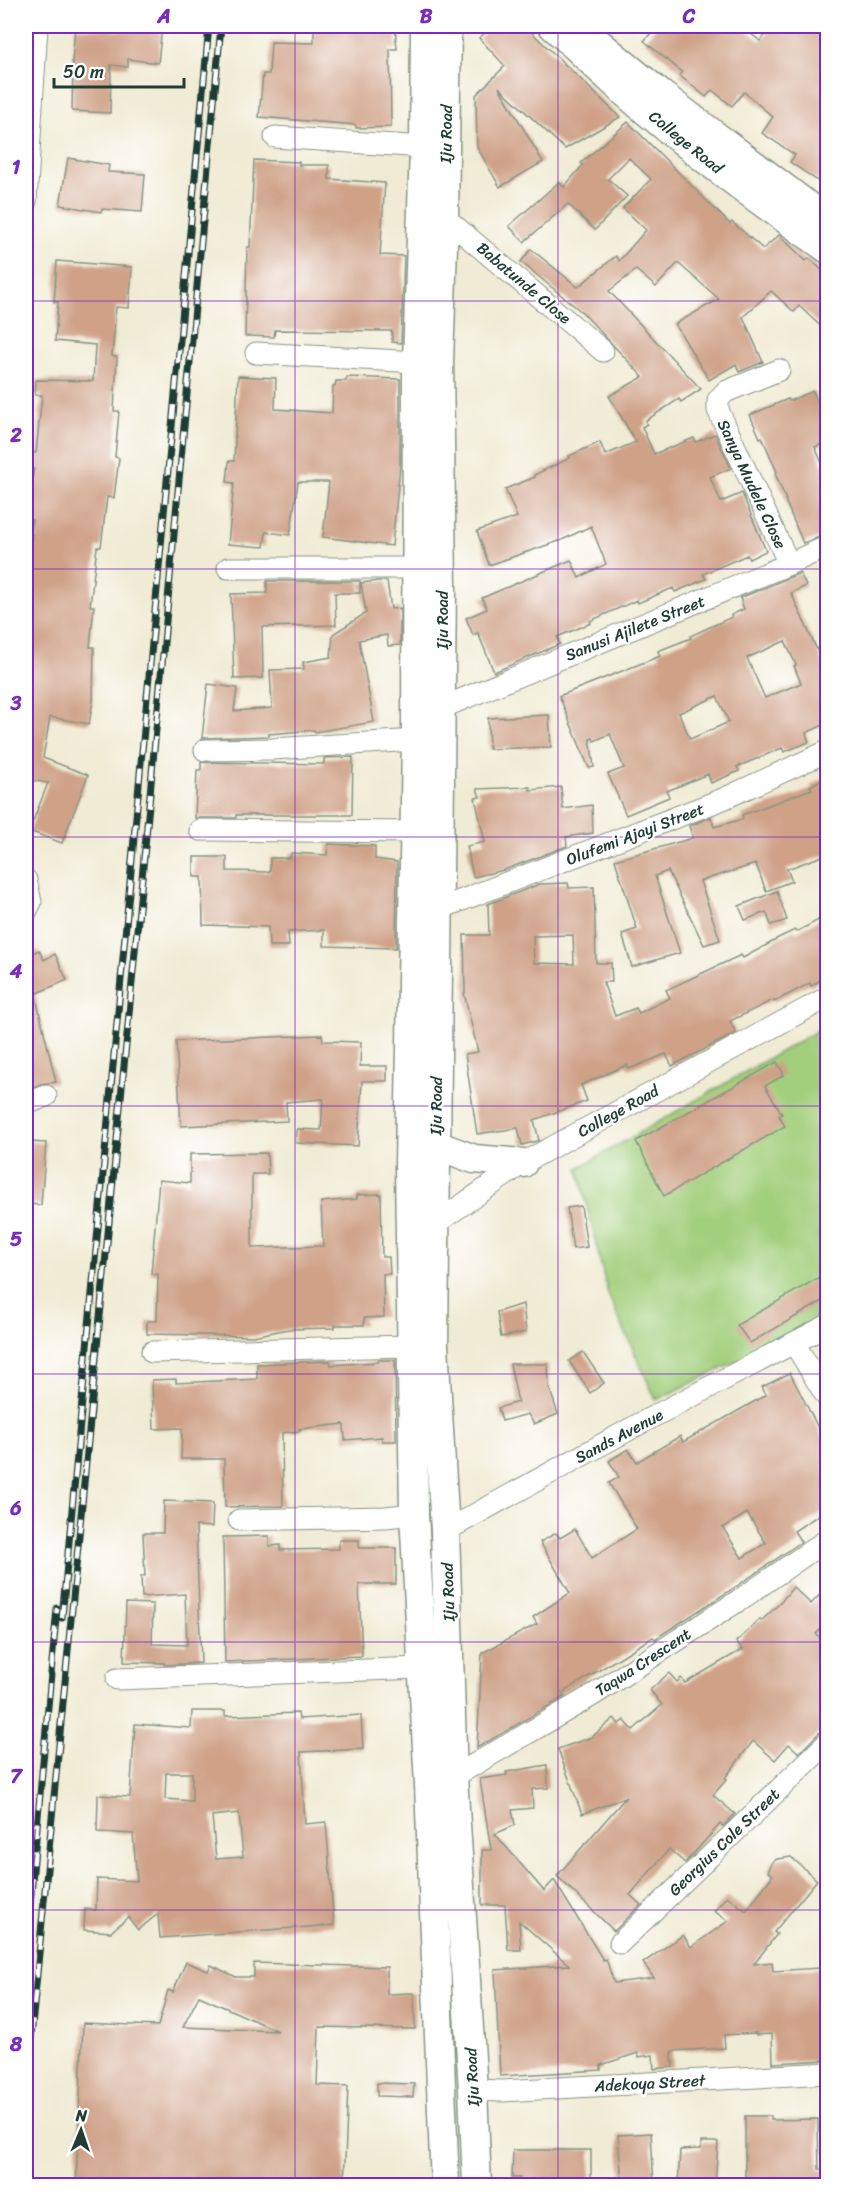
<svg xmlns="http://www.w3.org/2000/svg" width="853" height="2211" font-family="Sriracha,sans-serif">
  <rect width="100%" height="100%" fill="#fff"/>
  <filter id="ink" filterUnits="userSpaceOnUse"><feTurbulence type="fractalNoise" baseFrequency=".0167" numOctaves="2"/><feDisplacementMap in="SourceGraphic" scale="12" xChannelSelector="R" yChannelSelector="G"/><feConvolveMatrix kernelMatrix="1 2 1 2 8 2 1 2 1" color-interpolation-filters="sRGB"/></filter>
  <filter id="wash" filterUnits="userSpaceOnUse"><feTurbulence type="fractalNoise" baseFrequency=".008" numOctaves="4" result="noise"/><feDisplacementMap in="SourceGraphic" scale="24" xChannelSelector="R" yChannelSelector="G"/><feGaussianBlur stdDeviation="1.35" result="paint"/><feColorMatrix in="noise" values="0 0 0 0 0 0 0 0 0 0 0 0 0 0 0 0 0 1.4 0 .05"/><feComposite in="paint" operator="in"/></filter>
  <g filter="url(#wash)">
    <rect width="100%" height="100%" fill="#f0ebd4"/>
    <path fill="#a2cf7c" stroke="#608658" stroke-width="1.5" d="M827,1025V1319L656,1400L608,1294L578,1168Z"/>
    <g id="blocks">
      <g fill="#cfa187" fill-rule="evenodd">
        <path d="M135,26L162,27L158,63L128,59V67L111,65L110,113L72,111L73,62H72L75,27L134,32Z"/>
        <path d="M314,26H395L397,49H390L391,127L356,128V125L259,117L263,74H269L271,42L314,43Z"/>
        <path d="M493,26H525L620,117L565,149L499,87L543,162L500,187L477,147L476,95L505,66L479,38Z"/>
        <path d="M657,26H741L760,41L773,26H828V188L790,162L795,155L762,133L773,117L744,92L732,106L712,90L706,97L679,75L682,72L644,41Z"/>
        <path d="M628,122L730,224L732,222L763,249L779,235L806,261L809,258L828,276V333L799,306L794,312L771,291L743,317L763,362L739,372L736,364L709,380L675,324L719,299L678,263L656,287L636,270L609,291L701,389L681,402L679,399L645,421L647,424L642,427L654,454L694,438L696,442L715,434L731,468L710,477L721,502L742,493L766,551L749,559L747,555L703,574L706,579L675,592L673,588L638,603L637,600L590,621L591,623L557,637L560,644L494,672L478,633L473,635L466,618L487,609L482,598L571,560L579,578L606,564L591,526L562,540L489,565L477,531L517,517L505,489L535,477L534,475L570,458L569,456L600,442L605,455L636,442L609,396L643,377L583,313L521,262L531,249L578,287L616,256L619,261L646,230L623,208L651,179L629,158L608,179L627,196L595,230L568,204L524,242L509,226L559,182L564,187L583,165L581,163Z"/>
        <path d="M68,158L109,165L108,172L145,174L142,212L102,209L101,212L60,205Z"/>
        <path d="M254,160L299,162V165H329V179L385,183L380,255L404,256L401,343L392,342V331L275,330L274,337L245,336L247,247H250Z"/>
        <path d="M57,261L132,267L129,308L116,307L112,356L117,357L114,411H119L115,457L119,458L114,498L107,497L101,547H97L90,606H94L90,647H94L93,701L89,724L50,717L43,758L88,775L62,843L29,831L48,783L26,779V696L29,680L26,679V614L28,588H26L32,540V534L30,533L32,520H26V503H28L34,469L26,468V452L36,453L42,395H35L36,380L93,381L95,345L55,341L58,302H54Z"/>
        <path d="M238,376L276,378L275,409L332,413L333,386H335L336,381H346L347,377L400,379V466L392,546L323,537L329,482H298L290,535L266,532L264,547L228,544L234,483L227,482L229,461H234Z"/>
        <path d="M813,391L828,426V442L815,447L828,477V534L803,543L785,500H786L775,473L777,472L762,437L760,438L750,415L788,399L789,401Z"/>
        <path d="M800,573L806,586L791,593L828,674V723L806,733L809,742L784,752L782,748L737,767L739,771L711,783L708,774L667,791L669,797L626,815L608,774L624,768L610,734L594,741L593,738L590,739L594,767L589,768L559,696L660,656L658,651L691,638L690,636L732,617L731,615L744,609L740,598ZM785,641L796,665L794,666L801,683L765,698L747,658ZM717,696L729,722L690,739L679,713Z"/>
        <path d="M267,581H360V593H335L336,625L262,627L263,678L234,679L231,594L267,593Z"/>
        <path d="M378,581H387L391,609L400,608V645L388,646L387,635L359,640L374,722L315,732L314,730L269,734V736L202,738L208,684L237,688L234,711L272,708L270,670L304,669L303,662L331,657L333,634L366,613L361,583Z"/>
        <path d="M549,715L551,747L489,749L488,718Z"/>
        <path d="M353,757L352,815H236V818H195L197,770H201V762L324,764V758Z"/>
        <path d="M828,776V854L787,869L792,881L766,891L756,864L700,881L720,940L704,945L668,871L655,876L680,953L632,967L622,934L637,929L615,860L693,838L689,826L711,817L714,827L743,819L742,815L812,789L810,786Z"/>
        <path d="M530,787V790L561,787L563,809L592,805L593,833L566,837L567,846L504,870L473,877L467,846L485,842L475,798L480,797L477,789Z"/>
        <path d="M328,844L375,846V859L397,862L396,948L324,946V930L288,932L289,946H269L268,927L203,925L202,877H194V857H227V871L270,872V858H290L291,853L327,855Z"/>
        <path d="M568,883L569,888L594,887L596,963H611L612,982H603L615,1016L636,1008L639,1013L670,998L666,990L741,955L743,958L776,940V939L795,930L796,932L828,915V970L820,974L822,979L811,986L810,983L774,1002L773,1000L730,1021L736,1033L672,1066L666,1054L629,1069L627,1065L581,1085L587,1101L534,1120L539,1140L537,1141L522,1145L518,1128L477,1134L465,1054L478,1052L464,993H465L464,935H489L488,904L540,884ZM573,935L574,964L534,963L533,936Z"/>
        <path d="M777,891L787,920L771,925L766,912L745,920L739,906Z"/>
        <path d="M39,950L44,960L55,954L67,980L35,994L56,1082L41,1084L26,1090V956Z"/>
        <path d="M322,1035L323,1041L361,1042L360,1066H387V1081H362L358,1146L296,1143L297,1129L321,1130L323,1099L286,1102L287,1121L181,1126L176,1041Z"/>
        <path d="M777,1062L784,1075L765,1086L782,1114L779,1116L785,1126L664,1196L636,1141Z"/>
        <path d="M30,1142L46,1143L41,1205L26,1204V1156H29Z"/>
        <path d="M267,1153L268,1174H252V1248L323,1246L321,1202L357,1199V1195L381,1194L382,1257H389L390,1274H383L384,1317L364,1318V1325H335V1328L289,1329L253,1336L147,1334V1321H157L158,1274H151L159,1180L190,1183V1154Z"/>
        <path d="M581,1206L587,1247L573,1249L567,1208Z"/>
        <path d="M828,1272V1298L750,1343L737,1325Z"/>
        <path d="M523,1304L526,1332L501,1337L497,1312Z"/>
        <path d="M583,1352L604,1383L590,1393L569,1361Z"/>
        <path d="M378,1360H395L396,1441H382V1437L345,1440L344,1424L299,1429L300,1431L282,1433L283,1506L225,1507L224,1459H181L182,1428L154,1429L152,1380L176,1379V1383L257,1379V1364L330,1361L331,1365L378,1362Z"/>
        <path d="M510,1364H548L549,1387L558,1414L534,1424L528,1414L502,1421L498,1408L518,1402Z"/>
        <path d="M790,1373L828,1447V1509L794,1531L801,1542L798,1544L737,1586L655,1639L653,1637L562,1693L564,1697L477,1748L482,1653L537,1624L533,1617L570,1593L540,1542L556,1533L560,1538L575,1529L592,1558L637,1529L609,1483L619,1477L609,1461L628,1449L637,1462L680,1436L683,1442L766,1395L762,1387ZM747,1513L766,1543L742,1558L723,1528Z"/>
        <path d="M164,1501L213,1503L212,1527L196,1526L201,1663L164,1665V1663L124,1662L126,1603L153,1604L152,1644L187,1645L185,1594L142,1597L141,1576H145L143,1533H163Z"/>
        <path d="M269,1536V1546L280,1545V1550L339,1549V1540H359V1548H396V1584H359L362,1656L225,1662L223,1537Z"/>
        <path d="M828,1586V1622L816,1634L828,1644V1730L819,1733L799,1753L789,1744L775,1760L753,1741L725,1778L727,1779L713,1795L735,1814L723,1826L720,1824L685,1863L669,1849L630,1895L641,1905L614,1931L557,1876L626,1797L582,1814L558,1749L592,1737L614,1718L619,1724L624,1720L633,1730L662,1705L650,1690L669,1673L677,1682L681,1678L685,1683L743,1649L736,1642L760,1619L761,1621L779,1604L793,1587L811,1604Z"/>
        <path d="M192,1711H225V1716L298,1713L299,1719L361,1715L363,1749L301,1752L305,1824L326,1822L334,1925L160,1938L158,1914L138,1930L128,1917L111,1932L84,1930L85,1909L96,1910L97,1879L137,1881L133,1834L97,1832L98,1795L130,1797L135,1724L191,1728ZM166,1773H192V1801L165,1799ZM239,1813L243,1857L216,1859L212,1816Z"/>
        <path d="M547,1765L548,1788L532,1789L533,1808L512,1810L515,1825L495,1834L544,1891L554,1880L603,1960L606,1959L614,1983L654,1978L643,1963L683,1935L691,1947L728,1921L714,1911L727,1896L746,1911L773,1875L768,1872L772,1862L777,1859L791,1857L817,1880L774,1932L777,1934L754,1964L772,1962L773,1971L820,1968L827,2060L773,2063L772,2034L756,2035V2033L724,2035L725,2048L672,2051L673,2067L654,2069L653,2055L638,2057V2053L601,2065V2070L500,2076L495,1970L569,1965L519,1921L521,1950H508L505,1905H482V1850H491L480,1779L507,1775L506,1772Z"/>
        <path d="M186,1962L208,1971L211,1965L236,1977H254V1963L387,1967V1994L414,1993L415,2029L319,2027L317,2085L348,2086L344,2185L276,2182V2186H76L83,2023L158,2026L168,1990L173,1992ZM199,1996L278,2031L183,2027Z"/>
        <path d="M377,2083L414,2084L413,2097L377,2096Z"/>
        <path d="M745,2116H771V2120L818,2119L819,2169H828V2186H779V2182L745,2181Z"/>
        <path d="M651,2133L654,2186H624V2181L622,2182L618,2135Z"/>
        <path d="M701,2142H718L715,2186H678L680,2150L701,2149Z"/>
        <path d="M513,2150H591V2185L520,2186V2178H512Z"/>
      </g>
    </g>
  </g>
  <g filter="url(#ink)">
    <use href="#blocks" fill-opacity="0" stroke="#889484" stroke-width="1.5"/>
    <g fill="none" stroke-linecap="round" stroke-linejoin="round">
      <defs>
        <g id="street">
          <path d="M275,137L424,147"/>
          <path d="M26,201L37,26"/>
          <path d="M444,217L603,351"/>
          <path d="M256,353L417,362"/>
          <path d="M779,370L725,392L718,400V410L789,564"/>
          <path d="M228,568H418"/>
          <path d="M441,708L789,564L828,546"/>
          <path d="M205,750L272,749L416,740"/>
          <path d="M200,830L414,832"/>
          <path d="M26,880L31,902L26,912"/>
          <path d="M439,909L723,799L828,751"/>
          <path d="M26,1104L46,1096"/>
          <path d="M424,1224L436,1223L523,1163L828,997"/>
          <path d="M794,1343L828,1399"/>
          <path d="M152,1352L412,1346"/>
          <path d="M239,1520L385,1517L414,1514"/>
          <path d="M445,1531L641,1423L828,1325"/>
          <path d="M117,1679L422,1668"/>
          <path d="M453,1777L593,1695L744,1597L828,1539"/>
          <path d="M620,1943L828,1742"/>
          <path d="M473,2090L502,2091L828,2073"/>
        </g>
        <g id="secondary">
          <path d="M425,26L424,147L417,362L416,740L409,1166L414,1514L429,1785L445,2186"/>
          <path d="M447,26L444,217L439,362L442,588L434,1345L445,1531L453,1777L473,2090L477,2186"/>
          <path d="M553,26C579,49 604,74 630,97C693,152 760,202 828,249"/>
          <path d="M590,36L659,93L828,221"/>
          <path d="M436,1145L474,1159L523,1163"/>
        </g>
      </defs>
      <use href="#street" stroke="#889484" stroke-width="23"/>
      <use href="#secondary" stroke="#889484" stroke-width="31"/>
      <use href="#street" stroke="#fff" stroke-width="21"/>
      <use href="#secondary" stroke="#fff" stroke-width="28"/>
      <defs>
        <g id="rail">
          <path d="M62,1618L209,26"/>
          <path d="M26,1948L57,1608"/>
          <path d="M26,2089L149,805L221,26"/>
        </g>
      </defs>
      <use href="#rail" stroke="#1f3d34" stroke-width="7"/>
      <use href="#rail" stroke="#fff" stroke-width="4.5" stroke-dasharray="14" stroke-linecap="butt"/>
    </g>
  </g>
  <path fill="none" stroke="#7b2cbf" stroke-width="1.5" stroke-opacity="0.55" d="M295,26V2186M558,26V2186M26,301H828M26,569H828M26,837H828M26,1106H828M26,1374H828M26,1642H828M26,1910H828"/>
  <g text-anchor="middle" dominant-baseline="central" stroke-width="5" stroke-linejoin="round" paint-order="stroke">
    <g font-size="16" fill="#1f3d34" stroke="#fff">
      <text transform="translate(446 134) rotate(-89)">Iju Road</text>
      <text transform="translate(686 142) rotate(39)">College Road</text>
      <text transform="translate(524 283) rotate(40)">Babatunde Close</text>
      <text transform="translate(752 484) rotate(65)">Sanya Mudele Close</text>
      <text transform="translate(442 620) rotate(-90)">Iju Road</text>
      <text transform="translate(635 628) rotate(-22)">Sanusi Ajilete Street</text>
      <text transform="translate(635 834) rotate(-21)">Olufemi Ajayi Street</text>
      <text transform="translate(436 1106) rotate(-89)">Iju Road</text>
      <text transform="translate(618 1111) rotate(-29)">College Road</text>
      <text transform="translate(619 1436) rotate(-28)">Sands Avenue</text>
      <text transform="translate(448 1592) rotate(-92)">Iju Road</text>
      <text transform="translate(643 1662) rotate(-33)">Taqwa Crescent</text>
      <text transform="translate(724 1842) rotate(-44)">Georgius Cole Street</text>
      <text transform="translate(472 2077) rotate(-93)">Iju Road</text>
      <text transform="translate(650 2083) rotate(-3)">Adekoya Street</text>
    </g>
  </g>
  <rect width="853" height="2211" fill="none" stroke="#fff" stroke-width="66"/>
  <g transform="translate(81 2130) rotate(2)" stroke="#ffffff" stroke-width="4.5" paint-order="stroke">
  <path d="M0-4.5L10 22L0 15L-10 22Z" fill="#1f3d34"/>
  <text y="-9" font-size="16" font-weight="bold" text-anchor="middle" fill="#1f3d34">N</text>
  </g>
  <path d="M54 78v9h130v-9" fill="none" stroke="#1f3d34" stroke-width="3"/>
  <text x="63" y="78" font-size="18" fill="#1f3d34" stroke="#ffffff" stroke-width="4.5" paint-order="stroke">50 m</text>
  <rect x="33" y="33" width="787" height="2145" fill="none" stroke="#7b2cbf" stroke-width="2"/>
  <g font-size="20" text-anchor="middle" font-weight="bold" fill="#7b2cbf">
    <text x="164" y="23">A</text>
    <text x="426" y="23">B</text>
    <text x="689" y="23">C</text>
    <text x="16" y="174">1</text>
    <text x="16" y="442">2</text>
    <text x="16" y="710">3</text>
    <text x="16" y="978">4</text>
    <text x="16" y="1246">5</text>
    <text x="16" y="1515">6</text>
    <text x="16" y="1783">7</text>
    <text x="16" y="2051">8</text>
  </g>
</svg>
